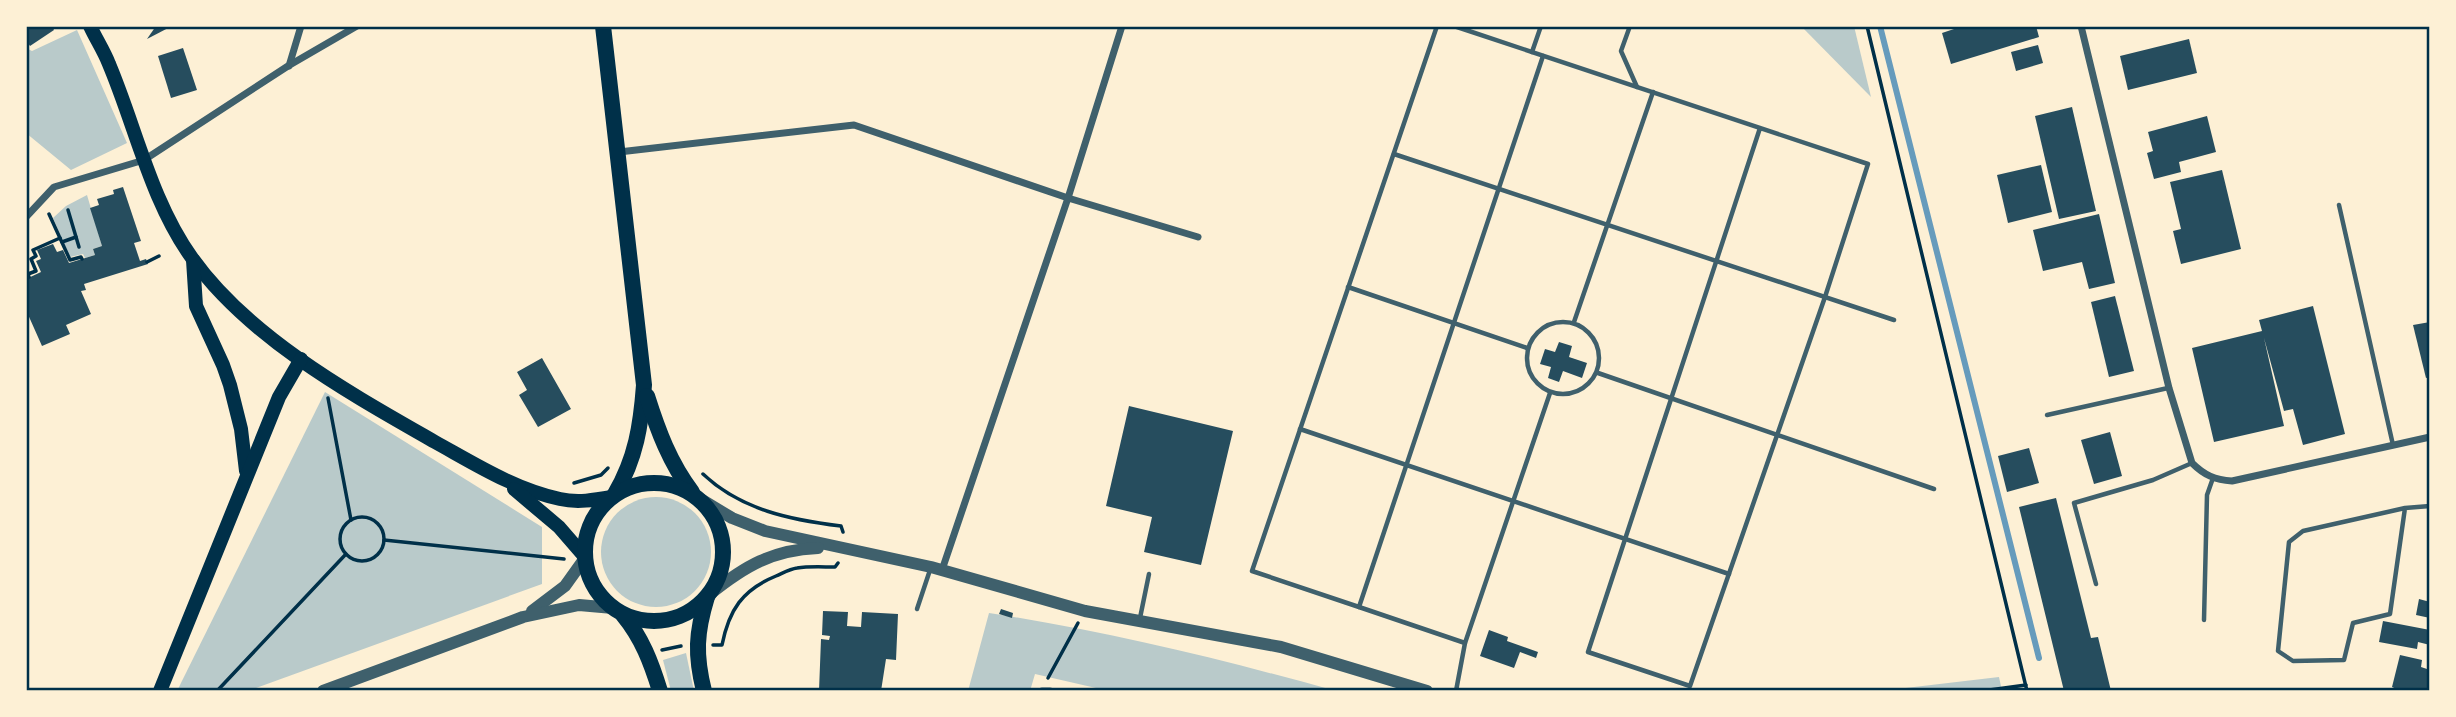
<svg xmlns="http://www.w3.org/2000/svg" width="2456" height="717" font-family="'Roboto Condensed',sans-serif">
  <rect width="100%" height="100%" fill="#fdf0d5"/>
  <g fill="#b9caca">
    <path d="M1801,26H1854L1871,97Z"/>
    <path d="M77,30L127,143L71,170L26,133V48L32,51Z"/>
    <path d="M87,195L102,246L93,249L95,255L85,258L83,254L70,257L53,218L66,206Z"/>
    <path d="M325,392L542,527V584L248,691H177Z"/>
    <circle cx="656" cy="552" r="55"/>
    <path d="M989,613C1106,631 1221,659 1336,691H1109L1035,674L1030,691H968Z"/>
    <path d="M686,653L694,691H671L663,660Z"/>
    <path d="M1999,677L2002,691H1880Z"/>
  </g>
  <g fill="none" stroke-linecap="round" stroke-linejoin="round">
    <path stroke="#669bbc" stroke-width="6" d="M1880,26L2039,658"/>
  </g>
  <g fill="#264d5e">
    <path d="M28,26H52L54,30L30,46L26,40Z"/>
    <path d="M156,26H172L147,39Z"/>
    <path d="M1963,26H2036L2039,37L1951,64L1942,33Z"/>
    <path d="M2189,39L2197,73L2128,90L2120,56Z"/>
    <path d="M2038,45L2043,63L2016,71L2011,52Z"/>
    <path d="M183,48L197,90L171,98L158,56Z"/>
    <path d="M2072,107L2096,211L2059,219L2035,116Z"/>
    <path d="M2207,116L2216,152L2179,162L2181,172L2154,179L2147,153L2153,151L2148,132Z"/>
    <path d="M2041,165L2052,212L2008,223L1997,175Z"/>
    <path d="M2222,170L2241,249L2181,264L2173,231L2181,229L2170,182Z"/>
    <path d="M123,187L141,241L134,243L140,261L146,259L148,264L84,284L86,290L81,291L91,314L66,325L70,334L42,346L26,310V279L41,272L36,261L41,259L37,250L53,244L57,252L63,250L69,263L95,255L93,249L102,246L90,208L99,205L97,199L114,194L113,190Z"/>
    <path d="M2099,214L2115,283L2089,289L2082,262L2043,271L2033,230Z"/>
    <path d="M2115,296L2134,371L2109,377L2091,302Z"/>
    <path d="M2313,306L2345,434L2303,445L2293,409L2284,411L2264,338L2284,426L2214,442L2192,348L2262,331L2259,320Z"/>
    <path d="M2430,322V377L2426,378L2413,325Z"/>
    <path d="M1559,342L1572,346L1569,357L1587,363L1582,378L1563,371L1559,382L1548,378L1551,367L1540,364L1545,349L1555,352Z"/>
    <path d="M542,358L571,409L538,427L519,395L527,390L517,372Z"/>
    <path d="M1129,406L1233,431L1201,565L1144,552L1152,517L1106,506Z"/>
    <path d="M2110,432L2122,476L2094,484L2081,440Z"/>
    <path d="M2029,448L2039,483L2007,492L1998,456Z"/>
    <path d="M2056,498L2091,638L2098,637L2111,691H2064L2019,507Z"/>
    <path d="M2419,599L2430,602V618L2416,615Z"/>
    <path d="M1001,609L1013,613L1012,618L999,614Z"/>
    <path d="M823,611L848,612L847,626L861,627L862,612L898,614L896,660L886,659L881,691H819L821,639L829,640L830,636L822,635Z"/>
    <path d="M2383,621L2430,630V645L2418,642L2417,649L2379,642Z"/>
    <path d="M1489,630L1508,637L1507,641L1538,652L1536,658L1520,652L1514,668L1480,656Z"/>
    <path d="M2400,655L2422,660L2421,667L2430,670V691H2401L2392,687Z"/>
  </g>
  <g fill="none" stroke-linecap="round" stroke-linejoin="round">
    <g stroke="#003049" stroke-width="3.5">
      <path d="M1867,26L2027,691"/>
      <path d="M68,210L79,247"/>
      <path d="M49,214L70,260L81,257L82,259"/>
      <path d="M62,242L76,237"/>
      <path d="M147,262L159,256"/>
      <path d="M29,277L28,274L36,271L31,259L36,256L33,250L60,238"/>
      <path d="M328,398L351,520"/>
      <path d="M703,474C741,510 791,520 841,526L843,532"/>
      <path d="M574,483L601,475L608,468"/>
      <circle cx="362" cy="539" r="22"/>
      <path d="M384,540L564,559"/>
      <path d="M713,645H722C729,610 742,590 776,576C783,573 790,569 797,568C809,566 823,567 835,567L838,563"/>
      <path d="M662,650L681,646"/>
      <path d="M1048,678L1078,623"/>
      <path d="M217,691L346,554"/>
      <path d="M1982,691L2026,685"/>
    </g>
    <g stroke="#3f606c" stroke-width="4.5">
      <path d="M1437,26L1252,571L1359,607L1543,56"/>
      <path d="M1454,26L1868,164L1825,297L1690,686L1588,652L1760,128"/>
      <path d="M1630,26L1621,51L1637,87"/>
      <path d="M1532,52L1541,26"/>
      <path d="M1394,154L1894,320"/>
      <path d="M2339,205L2393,445"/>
      <path d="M1348,287L1527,348"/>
      <circle cx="1563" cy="358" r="36"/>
      <path d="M1574,322L1653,92"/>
      <path d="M1598,373L1934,489"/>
      <path d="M2047,415L2168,388"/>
      <path d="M1300,429L1729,574"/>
      <path d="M2405,508L2390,614L2353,623L2344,660L2293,661L2278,651L2289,542L2303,531L2405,508L2430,506"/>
      <path d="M2096,584L2074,503L2153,480L2192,463"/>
      <path d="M1359,607L1465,643"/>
      <path d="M917,609L930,570"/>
      <path d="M1140,618L1149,574"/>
      <path d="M2204,620L2207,495L2213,478"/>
      <path d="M1456,691L1465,643L1550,393"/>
    </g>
    <g stroke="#3f606c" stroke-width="7">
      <path d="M2081,26L2169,388L2192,463C2204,475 2215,480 2232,481L2430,437"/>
      <path d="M289,66L301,26"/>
      <path d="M619,152L854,125L1068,198L1198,237"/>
      <path d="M26,217L54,187L144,160L288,66L357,26"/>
      <path d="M942,570L1068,198L1122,26"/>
      <path d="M1042,691H1050"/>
    </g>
    <g stroke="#3f606c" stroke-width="12">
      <path d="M697,497L732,518L765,531L931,567L1085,611L1281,647L1427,691"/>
      <path d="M710,594C745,566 772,550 818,548"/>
      <path d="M532,611L565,586L585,558"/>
      <path d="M323,691L523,617L579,605L613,608"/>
    </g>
    <g stroke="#003049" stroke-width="14">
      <path d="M90,26C96,39 104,51 109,64C136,128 151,201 192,258C249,338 351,394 435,442C475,464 514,489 560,499C577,503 595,500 612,497"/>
      <path d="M193,260L196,306L223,365L230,385L241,429L246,471"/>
      <path d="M514,489L559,527L585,557"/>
      <path d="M160,691L279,397L301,359"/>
    </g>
    <g stroke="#003049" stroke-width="16">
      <path d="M603,26L644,385C641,425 636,458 615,494"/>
      <path d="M647,396C658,431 670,463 692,492"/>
      <circle cx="654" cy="552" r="69"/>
      <path d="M623,615C642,638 651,662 660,691"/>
      <path d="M704,691C695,655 696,633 707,597"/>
    </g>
  </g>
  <rect width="2456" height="717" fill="none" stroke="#fdf0d5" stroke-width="56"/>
  <rect x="28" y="28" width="2400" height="661" fill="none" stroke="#003049" stroke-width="2.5"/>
</svg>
